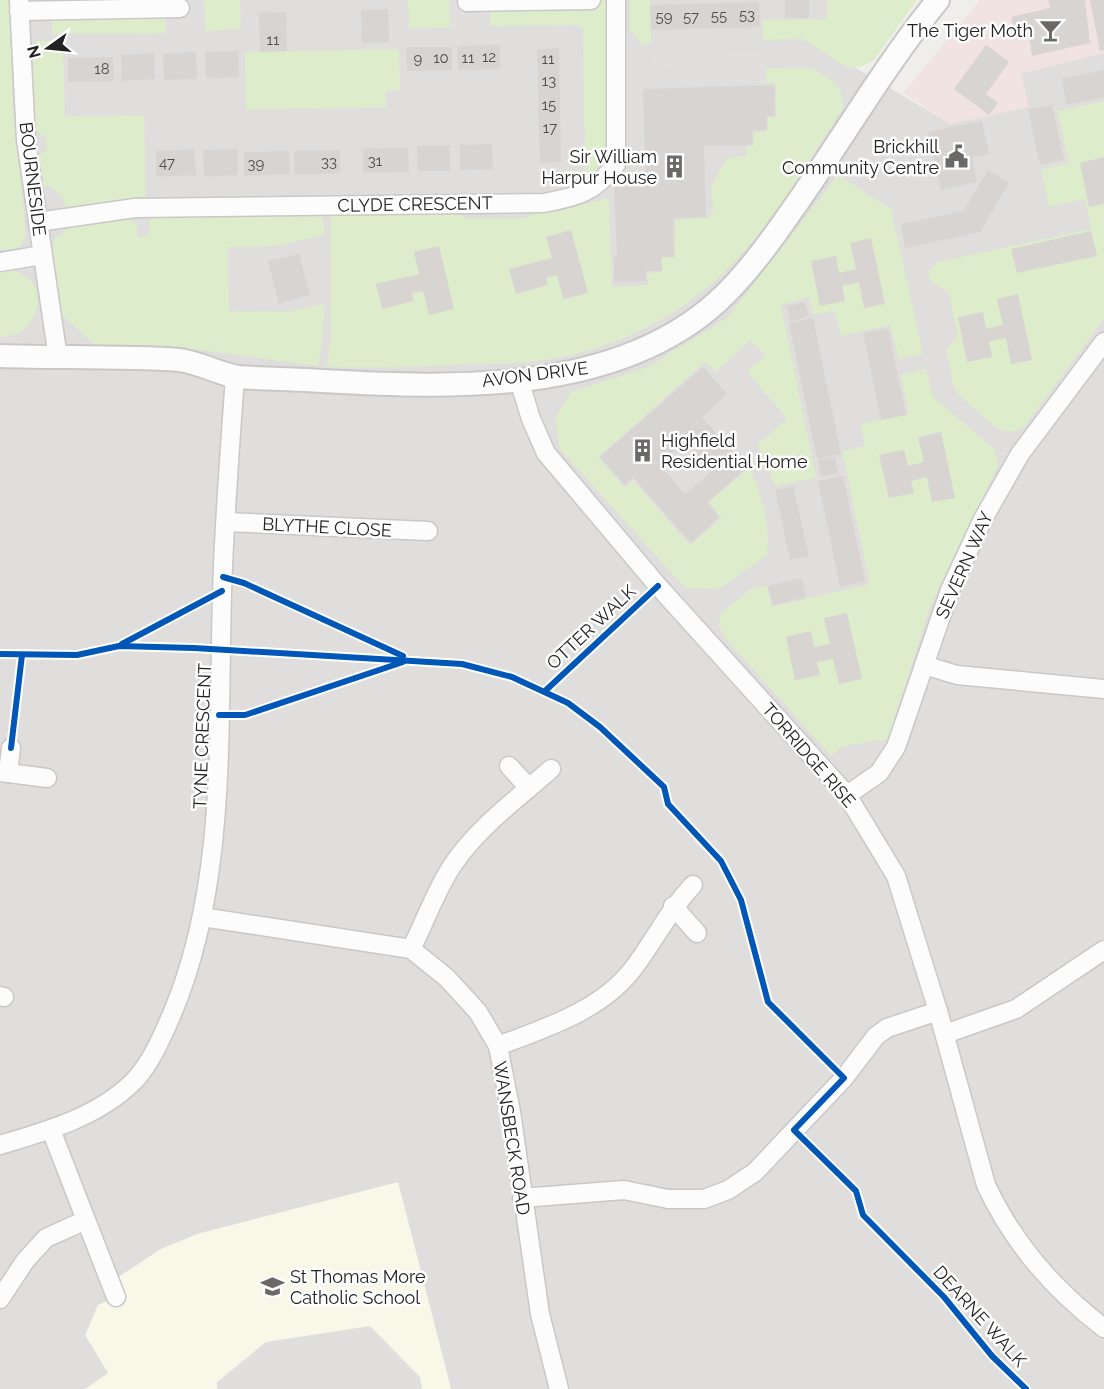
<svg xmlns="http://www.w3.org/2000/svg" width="1104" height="1389" font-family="Raleway,sans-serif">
  <rect width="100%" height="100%" fill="#f0eeeb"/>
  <path fill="#dfdedc" d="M0,0H832L818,46L951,124L1021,73L1104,53V1389H451L398,1182L85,1389H0Z"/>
  <path fill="#f1e3e1" d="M980,0H1104V53L1021,73L1029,107L951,124L903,93Z"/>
  <path fill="#f8f7e8" d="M398,1182L451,1389H85L108,1373L85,1335L98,1305L124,1293L117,1278L161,1249L197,1234Z"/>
  <g fill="#ddeccb">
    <path d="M0,0H9L13,110L26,233L21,246L11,251L0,249Z"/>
    <path d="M52,0H165L166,33L52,34Z"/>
    <path d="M204,0H240L241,29L205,31Z"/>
    <path d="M408,0H449L450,27L409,28Z"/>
    <path d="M490,0H607L609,144L603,162L590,178L585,171L583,29L577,25L490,26Z"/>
    <path d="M630,0H650L651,44H642L630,31Z"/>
    <path d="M827,0H917L873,61L861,67H846L803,39L763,40L762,20L827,19Z"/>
    <path d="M63,40L65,117L144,115L146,200L65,207L64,199L51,186L41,187L38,157L47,149L46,137L34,130L30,47L37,41Z"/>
    <path d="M399,49L400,90L386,91V107L246,110L245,52Z"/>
    <path d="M811,68C830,79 846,85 842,110C810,158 778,216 738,258C688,313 618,349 545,360C521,364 496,363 472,364C424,367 376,368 327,367L331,335L330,213L450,210L467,219L527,218L541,209H564L609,198L612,287L648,285L647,273L662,272V258L675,257V220L709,218L713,212L711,187L727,158L746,156L747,146H753L754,132L767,131L768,117H776V83H766V69Z"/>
    <path d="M1104,101V319L1023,428L1014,432L999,430L958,394L953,385L946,349L958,336L949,293L930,281L928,272L938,262L1091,229L1085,199L1049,207L1041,170L1069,163L1057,111Z"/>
    <path d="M838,175L891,209L923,354L899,359L890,325L841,336L835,311L813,315L809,297L781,305L816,478L775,486L758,444L787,419L747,371L765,355L750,340L716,372L705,362L598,457L625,488L633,480L690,545L722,518L709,502L750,467C761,494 771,525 767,555L720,588L686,589L560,449L555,418L571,392L648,367L727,318Z"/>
    <path d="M323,213L324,235L277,246L228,247L229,311L287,312L324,304L323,334L318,366L172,346L95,345L62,315L51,252L54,239L74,224L130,219L137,224V237L149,236V222L155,217Z"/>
    <path d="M12,269C20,274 31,278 35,287C45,310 26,340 0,336V272Z"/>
    <path d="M926,369L933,397L995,450L998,465L930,607L888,739L843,746L831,756L726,639L719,626L721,613L751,589L767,585L771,607L870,584L842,451L865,446L861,424L909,414L901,374Z"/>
  </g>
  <g fill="#e0dfde">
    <path d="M165,0H204L205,31L166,33Z"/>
    <path d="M449,0H490V10L483,15L480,26L450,27Z"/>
    <path d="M766,49V83L675,86L674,70L655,71L654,53Z"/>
    <path d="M370,1326L420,1377L422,1389H217V1382L266,1342Z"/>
  </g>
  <g fill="#d7d4d2" fill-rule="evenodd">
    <rect x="785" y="0" width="24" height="18"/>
    <path d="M1048,0H1085L1090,43L1032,56L1029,36L1016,39L1011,17L1050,8Z"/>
    <path d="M1090,0H1104V50L1100,51Z"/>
    <path d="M759,2L760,27L651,30L650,5Z"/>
    <path d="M388,9L389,42L362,43L361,10Z"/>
    <path d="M286,12L287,51L260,52L259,13Z"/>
    <path d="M500,45V69L458,70L457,46Z"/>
    <path d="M986,45L1009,62L986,94L998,103L989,115L954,89Z"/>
    <path d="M406,47H452V70L407,71Z"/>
    <path d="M559,48L561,162L540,163L537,49Z"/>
    <path d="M238,51L239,77L206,78L205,52Z"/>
    <path d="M196,52L197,79L164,80L163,54Z"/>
    <path d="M154,53L155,79L122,81L121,55Z"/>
    <path d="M113,57L114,81L68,82V58Z"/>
    <path d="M1104,70V97L1067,105L1061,79Z"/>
    <path d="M774,85L775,116H767V130L752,131L753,145L704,146L706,217L673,218L674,257H661L662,271H646V281L614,282V255H617L614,187L646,186L643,89Z"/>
    <path d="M1052,105L1064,160L1040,165L1028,110Z"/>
    <path d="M982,121L989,154L972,157L977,182L941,190L928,132Z"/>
    <path d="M492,144L493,169L460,170V145Z"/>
    <path d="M450,145V171H418L417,146Z"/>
    <path d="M386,148H408L409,172L363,173V149Z"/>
    <path d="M194,149L196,175L156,177V151Z"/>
    <path d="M237,149L238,175L204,177L203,150Z"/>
    <path d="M340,150V173L295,175L294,151Z"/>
    <path d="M289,151L290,174L244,176V152Z"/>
    <path d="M1104,157V204L1089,207L1080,163Z"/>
    <path d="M988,170L1009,183L980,232L905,248L901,224L964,211Z"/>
    <path d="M571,230L588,293L563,299L557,275L546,278L548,285L516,294L509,269L552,258L546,237Z"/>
    <path d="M1091,231L1097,256L1017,273L1011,249Z"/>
    <path d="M871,238L885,304L864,308L859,282L842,286L845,301L820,306L811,261L836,256L839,273L856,269L850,243Z"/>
    <path d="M439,246L454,309L429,315L423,291L412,293L414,301L382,309L376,284L419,274L414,252Z"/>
    <path d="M299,254L310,295L279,304L268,261Z"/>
    <path d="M1018,294L1032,360L1011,364L1006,338L989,342L992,357L967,362L958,317L983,312L986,329L1003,325L997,299Z"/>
    <path d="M805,302L809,316L791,321L787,306Z"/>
    <path d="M813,318L841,454L817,459L789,323Z"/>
    <path d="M888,328L906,415L881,420L863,333Z"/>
    <path d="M703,367L727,394L702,417L746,468L707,503L719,517L691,543L633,477L625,485L600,457ZM685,442L711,472L685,494L659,464Z"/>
    <path d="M941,432L955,498L932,502L927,477L911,481L914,493L889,498L879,455L904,450L908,466L924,462L918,437Z"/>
    <path d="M835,457L838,473L821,476L818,460Z"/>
    <path d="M843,476L865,581L840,587L818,481Z"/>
    <path d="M793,486L809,556L790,560L775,490Z"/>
    <path d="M801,578L806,597L773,605L768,586Z"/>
    <path d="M847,613L862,679L839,684L833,659L817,662L820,675L795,680L786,637L811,631L814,647L830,644L824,618Z"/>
  </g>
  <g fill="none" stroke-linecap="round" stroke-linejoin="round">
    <defs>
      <g id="minor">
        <path d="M19,0L26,140L58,358"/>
        <path d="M467,2L591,0"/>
        <path d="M19,11L180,8"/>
        <path d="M38,222L135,208L543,203C577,197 595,192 616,164V0"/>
        <path d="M0,262L42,255"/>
        <path d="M519,380L531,419L546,453L658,586L847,795L896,876L938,1011L986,1185C1013,1243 1054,1290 1104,1328"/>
        <path d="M226,522L428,531"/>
        <path d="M924,665L957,675L1104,689"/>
        <path d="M509,766L529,788"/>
        <path d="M0,772L47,778"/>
        <path d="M8,773L11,748"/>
        <path d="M847,795L879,773L896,747L950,590L983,519L1020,454L1104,342"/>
        <path d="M673,906L697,933"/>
        <path d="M202,917L411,949L447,978L478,1012L498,1046L511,1112L540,1314L559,1389"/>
        <path d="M411,949C425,922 435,892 452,866C477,828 517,799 551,769"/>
        <path d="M0,996L4,997"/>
        <path d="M945,1034L1016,1009L1104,950"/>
        <path d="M498,1046C545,1028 600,1011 632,970C654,942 668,911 693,885"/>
        <path d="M51,1130L116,1297"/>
        <path d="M0,1145C47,1131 98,1117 134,1081C151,1063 162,1037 172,1014C227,884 218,733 222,594C224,521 230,449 235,376"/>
        <path d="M522,1198L624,1190L668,1199H704L728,1190L755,1172L844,1078L876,1036L887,1028L938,1011"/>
        <path d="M0,1299L25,1261L46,1238L86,1220"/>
      </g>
      <path id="tertiary" d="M0,356C59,358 120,356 179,360C199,362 218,374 238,377C266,379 294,379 322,381C451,388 614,395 717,302C744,278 768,245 788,216C839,145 883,67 938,0"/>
    </defs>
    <use href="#minor" stroke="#c9c8c7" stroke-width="21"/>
    <use href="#tertiary" stroke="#c9c8c7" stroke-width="26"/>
    <use href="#minor" stroke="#fdfcfc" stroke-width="18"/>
    <use href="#tertiary" stroke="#fdfcfc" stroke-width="22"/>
    <defs>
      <g id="cycleway">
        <path d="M223,577L244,583L403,656"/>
        <path d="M122,644L222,591"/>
        <path d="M0,654L77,655L119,646L194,648L462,664L512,677L568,703L600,727L664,787L668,804L721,861L741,900L768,1002L844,1078L794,1130L856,1191L863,1215L944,1297L992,1356L1026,1389"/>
        <path d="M545,691L658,586"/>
        <path d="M219,715H245L403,662"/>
        <path d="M11,748L22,655"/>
      </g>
    </defs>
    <use href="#cycleway" stroke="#fff" stroke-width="10"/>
    <use href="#cycleway" stroke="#0057b8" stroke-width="6"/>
  </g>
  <defs>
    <symbol id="bar-bare" viewBox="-9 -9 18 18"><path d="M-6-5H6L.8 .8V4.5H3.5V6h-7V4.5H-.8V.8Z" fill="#6a6968" stroke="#fff" stroke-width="2.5" paint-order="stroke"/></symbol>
    <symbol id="civic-bare" viewBox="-9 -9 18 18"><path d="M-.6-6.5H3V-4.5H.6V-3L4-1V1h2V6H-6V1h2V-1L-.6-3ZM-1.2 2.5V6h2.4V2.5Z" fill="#6a6968" stroke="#fff" stroke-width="2.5" paint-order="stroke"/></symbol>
    <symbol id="building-bare" viewBox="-9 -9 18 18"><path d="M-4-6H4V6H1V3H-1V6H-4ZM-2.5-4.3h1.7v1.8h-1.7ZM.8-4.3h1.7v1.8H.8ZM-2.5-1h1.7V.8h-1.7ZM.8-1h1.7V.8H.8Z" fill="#6a6968" stroke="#fff" stroke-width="2.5" paint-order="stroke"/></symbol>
    <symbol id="school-bare" viewBox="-9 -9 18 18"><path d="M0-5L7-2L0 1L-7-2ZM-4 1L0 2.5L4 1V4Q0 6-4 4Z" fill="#6a6968" stroke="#fff" stroke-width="2.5" paint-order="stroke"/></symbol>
  </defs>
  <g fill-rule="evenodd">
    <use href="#bar-bare" x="1034" y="14" width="33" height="33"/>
    <use href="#civic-bare" x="940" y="140" width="33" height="33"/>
    <use href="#building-bare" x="658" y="150" width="33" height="33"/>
    <use href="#building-bare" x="626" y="434" width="33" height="33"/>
    <use href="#school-bare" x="256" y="1270" width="33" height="33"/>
  </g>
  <g text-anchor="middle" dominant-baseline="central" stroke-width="5" stroke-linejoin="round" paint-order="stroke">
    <g font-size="15" fill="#4f4e4e">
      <text x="747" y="15">53</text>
      <text x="719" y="16">55</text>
      <text x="664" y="17">59</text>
      <text x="691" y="17">57</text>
      <text x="273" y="40">11</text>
      <text x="489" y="57">12</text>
      <text x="441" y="58">10</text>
      <text x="468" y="58">11</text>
      <text x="418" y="59">9</text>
      <text x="548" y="59">11</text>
      <text x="102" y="69">18</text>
      <text x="549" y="81">13</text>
      <text x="549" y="105">15</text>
      <text x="550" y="128">17</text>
      <text x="375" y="161">31</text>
      <text x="329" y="162">33</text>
      <text x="167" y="163">47</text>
      <text x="256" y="164">39</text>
    </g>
    <g font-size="18" fill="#222" stroke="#fff" text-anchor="end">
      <text x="1033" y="30">The Tiger Moth</text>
      <text x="939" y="146">Brickhill<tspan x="939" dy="21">Community Centre</tspan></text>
      <text x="657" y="156">Sir William<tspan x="657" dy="21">Harpur House</tspan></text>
      <text x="661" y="440" text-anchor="start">Highfield<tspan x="661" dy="21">Residential Home</tspan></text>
      <text x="290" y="1276" text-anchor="start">St Thomas More<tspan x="290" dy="21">Catholic School</tspan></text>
    </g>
    <g font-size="18" fill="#222" stroke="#fff">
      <text transform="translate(33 179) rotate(83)">BOURNESIDE</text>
      <text transform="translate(415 204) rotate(-1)">CLYDE CRESCENT</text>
      <text transform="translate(535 374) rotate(-7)">AVON DRIVE</text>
      <text transform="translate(327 527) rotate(3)">BLYTHE CLOSE</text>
      <text transform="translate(964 565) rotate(-66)">SEVERN WAY</text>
      <text transform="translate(591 627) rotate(-43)">OTTER WALK</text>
      <text transform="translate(202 736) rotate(-88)">TYNE CRESCENT</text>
      <text transform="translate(809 755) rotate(49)">TORRIDGE RISE</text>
      <text transform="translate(512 1138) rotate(81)">WANSBECK ROAD</text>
      <text transform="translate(980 1316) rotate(48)">DEARNE WALK</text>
    </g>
  </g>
  <g transform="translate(48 48) rotate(255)" stroke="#ffffff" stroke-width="4.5" paint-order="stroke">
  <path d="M0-4.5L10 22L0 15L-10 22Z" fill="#222222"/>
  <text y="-9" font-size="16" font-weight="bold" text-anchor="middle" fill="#222222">N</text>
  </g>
</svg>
